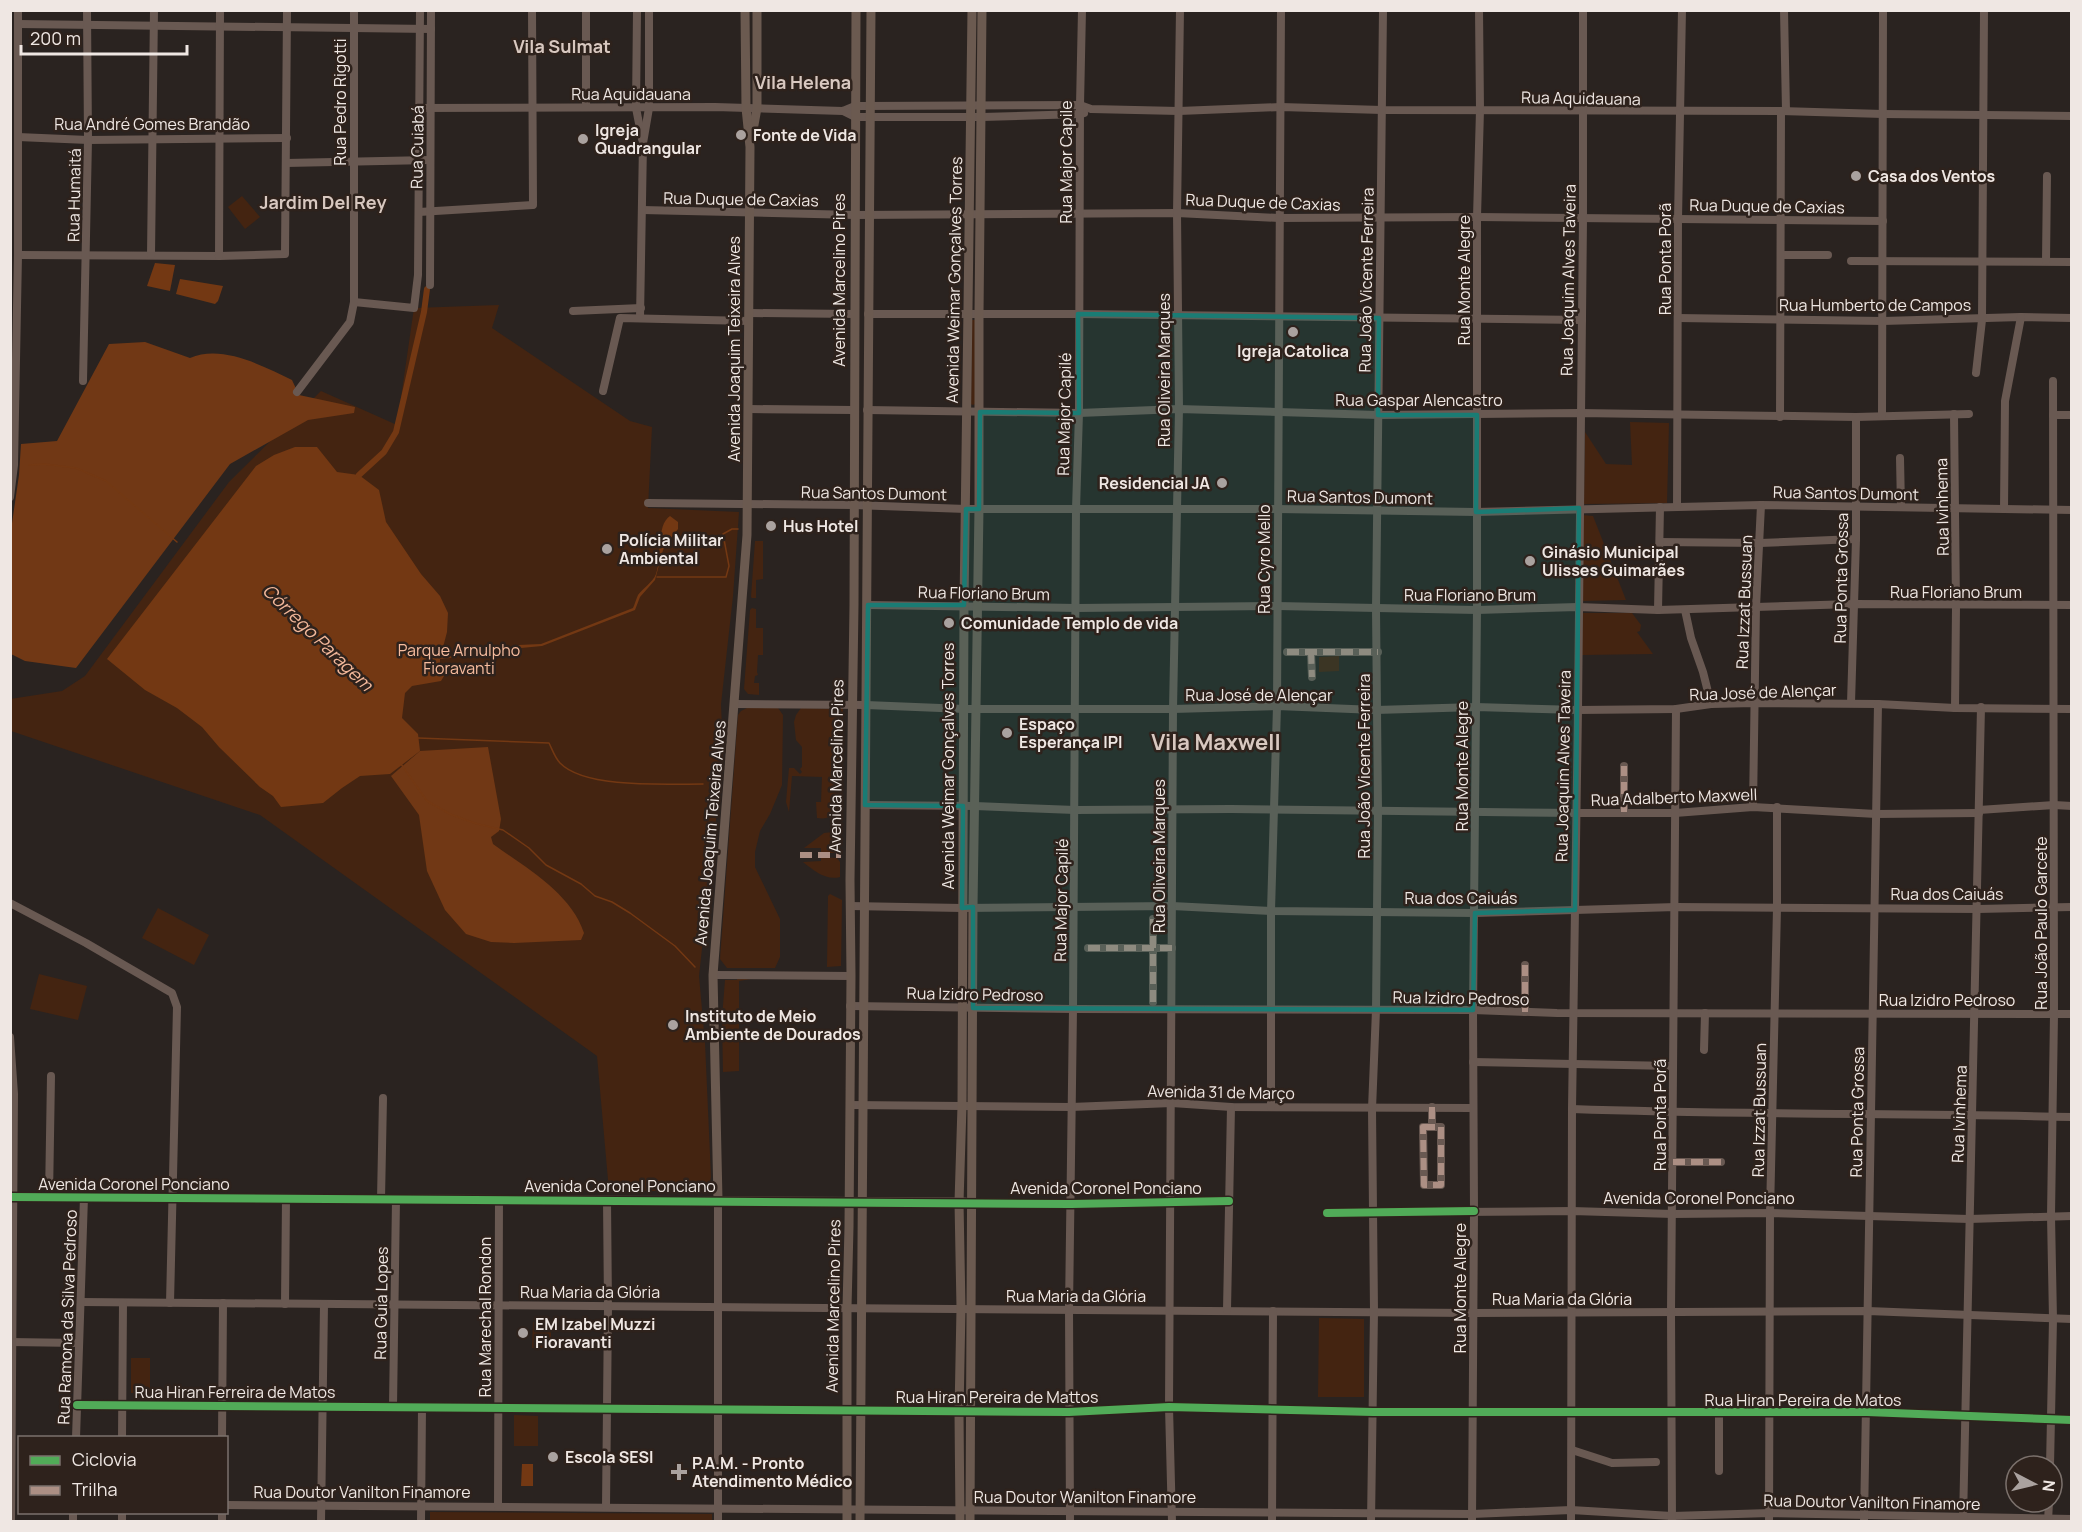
<svg xmlns="http://www.w3.org/2000/svg" width="2082" height="1532" font-family="Manrope,sans-serif">
  <rect width="100%" height="100%" fill="#2a2320"/>
  <g fill="#442411">
    <path d="M242,196L260,217L245,229L228,207Z"/>
    <path d="M499,305L492,328L630,421L652,427L648,508L739,512L733,596L721,704L723,756L699,976L705,1043L711,1177L708,1190L704,1191H609L597,1056L260,815L11,731L10,699L62,691L85,676L229,482L321,391L397,425L414,308Z"/>
    <path d="M972,320H975V404L973,405L971,404Z"/>
    <path d="M1630,422L1669,423L1667,503L1584,504L1585,432L1606,464L1632,465Z"/>
    <path d="M1582,515L1593,516L1626,600L1583,601Z"/>
    <path d="M755,541H763V579L756,580V598H752L751,597Z"/>
    <path d="M752,608L756,609V628H763V655H758L757,672L758,675L755,676L754,683H759V695L748,694L744,689L750,610Z"/>
    <path d="M1583,613H1632L1641,625L1640,631L1637,632L1653,654L1581,655Z"/>
    <path d="M1339,656V671L1319,672V657Z"/>
    <path d="M747,708H778L783,715L782,785L770,814L760,831L755,852V867L780,919V957L775,968H727L720,959L738,715L741,711Z"/>
    <path d="M801,708L843,709L842,806C834,815 829,820 817,818L816,802H821L822,777L792,776L789,812L786,802L789,768H794L800,774L802,772L800,769L802,767V747L796,740L794,722L796,715Z"/>
    <path d="M833,832L840,833V848L835,853H821V848H804L824,833Z"/>
    <path d="M821,857L837,858L840,862V877C826,881 813,870 803,862L821,861Z"/>
    <path d="M830,894L842,900L841,966L827,967L828,896Z"/>
    <path d="M158,908L209,935L194,965L142,938Z"/>
    <path d="M39,974L87,986L78,1020L30,1009Z"/>
    <path d="M737,979H751L739,981V1071L723,1072L722,1018L725,980H737Z"/>
    <path d="M1319,1318L1364,1319V1397H1318Z"/>
    <path d="M533,1322H551V1348H532Z"/>
    <rect x="131" y="1358" width="19" height="35"/>
    <path d="M514,1415L538,1416V1446H514Z"/>
    <path d="M430,1512L712,1514V1521L430,1522Z"/>
  </g>
  <g fill="#713815">
    <path d="M145,342L190,358C222,344 263,366 292,380L299,395L355,407L354,413L308,420L230,464L76,668L25,661L11,654L10,537L19,475L21,444L57,441L109,344Z"/>
    <path d="M488,747L501,819L499,831L491,837L493,844C526,868 571,893 584,933L581,940L514,943L491,942L466,934L445,910L427,871L419,815L391,776L420,751Z"/>
  </g>
  <g fill="#733813">
    <path d="M155,263L175,265L170,291L147,286Z"/>
    <path d="M180,279L223,286L218,301L215,304L176,294Z"/>
    <path d="M295,447H317L337,472L359,475L379,490L386,522L421,574L440,596L448,613L447,632L441,655L451,656L456,652L513,648L518,645L541,644L633,608C635,604 636,599 638,595C643,588 653,582 656,574C662,558 656,525 670,516L678,522V529L666,544L663,550L655,580L640,597L635,610L542,646L458,654L451,658L440,659V667L444,676L441,681L412,686L405,693L402,718L418,734L420,751L390,774L360,776L342,788L323,803L281,807L273,796L260,787L219,747L202,727L177,708L145,690L107,659L256,466L274,455Z"/>
    <path d="M522,1464H533V1486H521Z"/>
  </g>
  <g fill="none" stroke-linecap="round" stroke-linejoin="round">
    <g stroke="#733813" stroke-width="1.5">
      <path d="M29,465L44,464L76,468L106,481L177,542"/>
      <path d="M657,577H726L729,566L723,534L732,529H738"/>
      <path d="M418,738L549,743C552,749 555,758 560,763C585,789 667,784 703,784"/>
      <path d="M401,764L427,801L450,814L474,823L503,830L529,848L546,865L581,884L595,896L612,902L630,913L675,946L695,967"/>
    </g>
    <path stroke="#733813" stroke-width="6" d="M359,475L384,452L396,432L424,312L427,289"/>
    <g stroke="#695952" stroke-width="8">
      <path d="M637,10L636,108L642,139"/>
      <path d="M1784,10L1786,111"/>
      <path d="M18,24L431,29"/>
      <path d="M586,107V10"/>
      <path d="M419,108L715,107L843,111L855,106H864L1080,105L1091,109L1179,111L1281,107L1382,110L1781,111L1883,114L2072,116"/>
      <path d="M843,111L855,117H982L1080,114L1084,113"/>
      <path d="M18,137L88,140L287,138"/>
      <path d="M286,163L430,160"/>
      <path d="M642,210L855,215L1177,213L1279,218L1477,217L1883,221"/>
      <path d="M419,212L533,205L532,10"/>
      <path d="M18,255L219,256L285,254L287,10"/>
      <path d="M151,255L154,10"/>
      <path d="M1781,255H1828"/>
      <path d="M219,256L220,10"/>
      <path d="M1851,261L2072,262"/>
      <path d="M2046,261L2047,176"/>
      <path d="M430,285L431,10"/>
      <path d="M354,302L414,308L418,275L420,10"/>
      <path d="M573,311L641,308"/>
      <path d="M750,313L854,314"/>
      <path d="M868,314H1078L1582,320"/>
      <path d="M640,318L643,143L649,108V10"/>
      <path d="M1678,318L1883,321L2021,317L2072,318"/>
      <path d="M1976,373L1982,320L1984,10"/>
      <path d="M83,381L88,140L87,10"/>
      <path d="M603,391L620,318L749,321"/>
      <path d="M297,392L350,322L354,302V10"/>
      <path d="M749,409L853,410"/>
      <path d="M867,410L1079,413L1179,409L1378,415L1580,413L1856,417L1969,414"/>
      <path d="M1954,414L1956,606L1955,708"/>
      <path d="M2053,415H2072"/>
      <path d="M1882,416L1883,10"/>
      <path d="M1780,417L1781,111"/>
      <path d="M1900,458L1901,507"/>
      <path d="M10,497L14,465L18,255V10"/>
      <path d="M648,503L853,505L966,509H1277L1476,512L1761,505L2072,510"/>
      <path d="M1677,507L1678,219L1682,10"/>
      <path d="M2004,509L2005,401L2021,317"/>
      <path d="M1660,542L1760,543L1856,539"/>
      <path d="M868,605L1077,608L1277,606L1477,610L1578,607L1658,610L1854,604L2072,605"/>
      <path d="M1658,610L1660,507"/>
      <path d="M1685,610L1691,638L1703,672L1711,704"/>
      <path d="M1287,652H1378"/>
      <path d="M1311,652L1312,677"/>
      <path d="M1851,703L1856,539V417"/>
      <path d="M735,704L866,705L965,709H1173L1277,706L1376,710L1476,707L1578,710L1676,709L1711,704L1754,703L1878,704L1955,708L2072,709"/>
      <path d="M865,805L975,806L1075,810L1231,809L1577,813H1675L1753,807L1876,814L1979,813"/>
      <path d="M1753,807L1756,607L1761,505"/>
      <path d="M1979,810L2054,805L2072,806"/>
      <path d="M1624,812V766"/>
      <path d="M10,903L86,943L172,993L177,1007L170,1303"/>
      <path d="M850,906L962,908L1172,906L1271,911L1475,913L1676,907L1978,909L2072,907"/>
      <path d="M1088,948H1172"/>
      <path d="M713,975L851,976"/>
      <path d="M1153,1002V919"/>
      <path d="M850,1006L1073,1009L1473,1010L1557,1013L2072,1014"/>
      <path d="M1525,1012V965"/>
      <path d="M10,1037L14,1094L11,1522"/>
      <path d="M1704,1050L1705,1013"/>
      <path d="M1473,1062L1673,1066"/>
      <path d="M850,1105L1071,1107L1172,1103L1231,1107L1473,1108"/>
      <path d="M1271,1107V911L1277,706L1281,10"/>
      <path d="M1432,1107V1127"/>
      <path d="M1572,1109C1738,1115 1905,1113 2072,1117"/>
      <path d="M1423,1127H1441V1185H1424Z"/>
      <path d="M1673,1162H1721"/>
      <path d="M49,1197L51,1076"/>
      <path d="M381,1199L383,1098"/>
      <path d="M971,1202L1071,1204L1229,1201"/>
      <path d="M1327,1213L1572,1211L1673,1214L1770,1213L1969,1219L2072,1216"/>
      <path d="M81,1302L1473,1313L1868,1311L2072,1319"/>
      <path d="M285,1304L286,1198"/>
      <path d="M1227,1310L1231,1107"/>
      <path d="M10,1342L79,1343"/>
      <path d="M77,1405L1069,1412L1169,1407L1373,1412H1867L2072,1420"/>
      <path d="M393,1407L396,1199"/>
      <path d="M76,1438L84,1197"/>
      <path d="M122,1438L123,1303"/>
      <path d="M222,1438L223,1303"/>
      <path d="M1572,1450L1612,1463L1656,1462"/>
      <path d="M2050,1466L2053,1319L2051,1216L2054,1014L2053,381"/>
      <path d="M1719,1471V1413"/>
      <path d="M226,1505L1472,1514L1571,1510L1672,1516L1770,1513L2072,1519"/>
      <path d="M498,1506L499,1199"/>
      <path d="M606,1507L608,1306L607,1200"/>
      <path d="M122,1512V1522"/>
      <path d="M222,1512V1522"/>
      <path d="M1963,1521L1981,707"/>
      <path d="M2048,1521L2049,1502"/>
      <path d="M73,1522V1512"/>
      <path d="M321,1522L324,1304"/>
      <path d="M421,1522L422,1407"/>
      <path d="M718,1522V1200"/>
      <path d="M1070,1522L1069,1309L1073,1009L1076,509L1079,413L1080,105L1082,10"/>
      <path d="M1172,1522L1169,1407L1173,709L1179,409L1177,213L1180,10"/>
      <path d="M1272,1522L1273,1311"/>
      <path d="M1371,1522L1374,1311L1372,1109L1376,1010L1378,810L1376,609L1383,10"/>
      <path d="M1472,1522L1474,1211L1473,1010L1477,610V217L1480,110L1479,10"/>
      <path d="M1571,1522L1572,1109L1578,710L1583,219V10"/>
      <path d="M1672,1522L1671,1312L1676,709"/>
      <path d="M1769,1522L1770,1213L1777,908V807"/>
      <path d="M1864,1522L1878,704"/>
    </g>
    <g stroke="#6b5a50" stroke-width="9">
      <path d="M752,136L757,108V10"/>
      <path d="M10,1197L965,1202"/>
      <path d="M718,1200L713,975L747,535L750,147L746,108L745,10"/>
      <path d="M847,1522V1308L849,1227L851,976L850,880L854,605L856,10"/>
      <path d="M860,1522L871,10"/>
      <path d="M960,1522L959,1412L961,1308L959,1202L962,1106L964,605L972,10"/>
      <path d="M970,1522L973,907L979,508V315L982,10"/>
    </g>
    <g stroke="#ac8f84" stroke-width="6" stroke-dasharray="12 6" stroke-linecap="butt">
      <path d="M1287,652H1378"/>
      <path d="M1311,652L1312,677"/>
      <path d="M1624,812V766"/>
      <path d="M800,855H841"/>
      <path d="M1088,948H1172"/>
      <path d="M1153,1002V919"/>
      <path d="M1525,1012V965"/>
      <path d="M1432,1107V1127"/>
      <path d="M1423,1127H1441V1185H1424Z"/>
      <path d="M1673,1162H1721"/>
    </g>
    <defs>
      <g id="cycleway">
        <path d="M10,1197L1071,1204L1229,1201"/>
        <path d="M1327,1213L1474,1211"/>
        <path d="M77,1405L1069,1412L1169,1407L1373,1412H1867L2072,1420"/>
      </g>
    </defs>
    <use href="#cycleway" stroke="#2e221c" stroke-width="11"/>
    <use href="#cycleway" stroke="#51ab58" stroke-width="8"/>
  </g>
  <path fill="#1a7c74" fill-opacity="0.2" stroke="#1a7c74" stroke-width="4.5" stroke-linejoin="round" d="M1078,314L1379,318L1378,415H1477L1476,512L1579,508L1575,910L1475,913L1473,1010L973,1008V907L962,908L963,806L865,805L868,605H964L966,509H979L980,412L1079,413Z"/>
  <g fill="#aaa29f" stroke="#2e221c" stroke-width="2">
    <circle cx="741" cy="135" r="6"/>
    <circle cx="583" cy="139" r="6"/>
    <circle cx="1856" cy="176" r="6"/>
    <circle cx="1293" cy="332" r="6"/>
    <circle cx="1222" cy="483" r="6"/>
    <circle cx="771" cy="526" r="6"/>
    <circle cx="607" cy="549" r="6"/>
    <circle cx="1530" cy="561" r="6"/>
    <circle cx="949" cy="623" r="6"/>
    <circle cx="1007" cy="733" r="6"/>
    <circle cx="673" cy="1025" r="6"/>
    <circle cx="523" cy="1333" r="6"/>
    <circle cx="553" cy="1457" r="6"/>
    <path d="M676 1463h6v6h6v6h-6v6h-6v-6h-6v-6h6z"/>
  </g>
  <g text-anchor="middle" dominant-baseline="central" stroke-width="5" stroke-linejoin="round" paint-order="stroke">
    <g font-size="16" fill="#efe7e3" stroke="#2e221c">
      <text x="631" y="94">Rua Aquidauana</text>
      <text transform="translate(1581 98) rotate(1)">Rua Aquidauana</text>
      <text transform="translate(340 102) rotate(-90)">Rua Pedro Rigotti</text>
      <text x="152" y="124">Rua André Gomes Brandão</text>
      <text transform="translate(417 147) rotate(-89)">Rua Cuiabá</text>
      <text transform="translate(1066 162) rotate(-90)">Rua Major Capile</text>
      <text transform="translate(74 195) rotate(-89)">Rua Humaitá</text>
      <text transform="translate(741 199) rotate(1)">Rua Duque de Caxias</text>
      <text transform="translate(1263 202) rotate(2)">Rua Duque de Caxias</text>
      <text transform="translate(1767 206) rotate(1)">Rua Duque de Caxias</text>
      <text transform="translate(1665 259) rotate(-90)">Rua Ponta Porã</text>
      <text transform="translate(839 280) rotate(-90)">Avenida Marcelino Pires</text>
      <text transform="translate(954 280) rotate(-89)">Avenida Weimar Gonçalves Torres</text>
      <text transform="translate(1366 280) rotate(-89)">Rua João Vicente Ferreira</text>
      <text transform="translate(1464 280) rotate(-90)">Rua Monte Alegre</text>
      <text transform="translate(1568 280) rotate(-89)">Rua Joaquim Alves Taveira</text>
      <text x="1875" y="305">Rua Humberto de Campos</text>
      <text transform="translate(734 349) rotate(-90)">Avenida Joaquim Teixeira Alves</text>
      <text transform="translate(1164 370) rotate(-90)">Rua Oliveira Marques</text>
      <text x="1419" y="400">Rua Gaspar Alencastro</text>
      <text transform="translate(1064 414) rotate(-89)">Rua Major Capilé</text>
      <text transform="translate(874 493) rotate(1)">Rua Santos Dumont</text>
      <text transform="translate(1846 493) rotate(1)">Rua Santos Dumont</text>
      <text transform="translate(1360 497) rotate(1)">Rua Santos Dumont</text>
      <text transform="translate(1942 507) rotate(-91)">Rua Ivinhema</text>
      <text transform="translate(1264 559) rotate(-90)">Rua Cyro Mello</text>
      <text transform="translate(1841 578) rotate(-89)">Rua Ponta Grossa</text>
      <text x="1956" y="592">Rua Floriano Brum</text>
      <text transform="translate(984 593) rotate(1)">Rua Floriano Brum</text>
      <text x="1470" y="595">Rua Floriano Brum</text>
      <text transform="translate(1744 602) rotate(-88)">Rua Izzat Bussuan</text>
      <text transform="translate(1763 692) rotate(-2)">Rua José de Alençar</text>
      <text x="1259" y="695">Rua José de Alençar</text>
      <text transform="translate(836 766) rotate(-89)">Avenida Marcelino Pires</text>
      <text transform="translate(948 766) rotate(-90)">Avenida Weimar Gonçalves Torres</text>
      <text transform="translate(1364 766) rotate(-90)">Rua João Vicente Ferreira</text>
      <text transform="translate(1462 766) rotate(-90)">Rua Monte Alegre</text>
      <text transform="translate(1563 766) rotate(-89)">Rua Joaquim Alves Taveira</text>
      <text transform="translate(1674 797) rotate(-2)">Rua Adalberto Maxwell</text>
      <text transform="translate(710 833) rotate(-85)">Avenida Joaquim Teixeira Alves</text>
      <text transform="translate(1159 856) rotate(-90)">Rua Oliveira Marques</text>
      <text x="1947" y="894">Rua dos Caiuás</text>
      <text x="1461" y="898">Rua dos Caiuás</text>
      <text transform="translate(1061 900) rotate(-89)">Rua Major Capilé</text>
      <text transform="translate(2041 923) rotate(-90)">Rua João Paulo Garcete</text>
      <text transform="translate(975 994) rotate(1)">Rua Izidro Pedroso</text>
      <text transform="translate(1461 998) rotate(1)">Rua Izidro Pedroso</text>
      <text x="1947" y="1000">Rua Izidro Pedroso</text>
      <text transform="translate(1221 1092) rotate(1)">Avenida 31 de Março</text>
      <text transform="translate(1759 1110) rotate(-89)">Rua Izzat Bussuan</text>
      <text transform="translate(1857 1112) rotate(-89)">Rua Ponta Grossa</text>
      <text transform="translate(1959 1114) rotate(-88)">Rua Ivinhema</text>
      <text transform="translate(1660 1115) rotate(-90)">Rua Ponta Porã</text>
      <text x="134" y="1184">Avenida Coronel Ponciano</text>
      <text x="620" y="1186">Avenida Coronel Ponciano</text>
      <text x="1106" y="1188">Avenida Coronel Ponciano</text>
      <text x="1699" y="1198">Avenida Coronel Ponciano</text>
      <text transform="translate(1460 1288) rotate(-90)">Rua Monte Alegre</text>
      <text x="590" y="1292">Rua Maria da Glória</text>
      <text x="1076" y="1296">Rua Maria da Glória</text>
      <text x="1562" y="1299">Rua Maria da Glória</text>
      <text transform="translate(381 1303) rotate(-89)">Rua Guia Lopes</text>
      <text transform="translate(833 1306) rotate(-89)">Avenida Marcelino Pires</text>
      <text transform="translate(67 1317) rotate(-88)">Rua Ramona da Silva Pedroso</text>
      <text transform="translate(485 1317) rotate(-90)">Rua Marechal Rondon</text>
      <text x="235" y="1392">Rua Hiran Ferreira de Matos</text>
      <text x="997" y="1397">Rua Hiran Pereira de Mattos</text>
      <text x="1803" y="1400">Rua Hiran Pereira de Matos</text>
      <text x="362" y="1492">Rua Doutor Vanilton Finamore</text>
      <text x="1085" y="1497">Rua Doutor Wanilton Finamore</text>
      <text transform="translate(1872 1502) rotate(1)">Rua Doutor Vanilton Finamore</text>
    </g>
    <g font-size="16" font-weight="bold" fill="#efe7e3" stroke="#2e221c" text-anchor="start">
      <text x="595" y="130">Igreja<tspan x="595" dy="18">Quadrangular</tspan></text>
      <text x="753" y="135">Fonte de Vida</text>
      <text x="1868" y="176">Casa dos Ventos</text>
      <text x="1293" y="351" text-anchor="middle">Igreja Catolica</text>
      <text x="1210" y="483" text-anchor="end">Residencial JA</text>
      <text x="783" y="526">Hus Hotel</text>
      <text x="619" y="540">Polícia Militar<tspan x="619" dy="18">Ambiental</tspan></text>
      <text x="1542" y="552">Ginásio Municipal<tspan x="1542" dy="18">Ulisses Guimarães</tspan></text>
      <text x="961" y="623">Comunidade Templo de vida</text>
      <text x="1019" y="724">Espaço<tspan x="1019" dy="18">Esperança IPI</tspan></text>
      <text x="685" y="1016">Instituto de Meio<tspan x="685" dy="18">Ambiente de Dourados</tspan></text>
      <text x="535" y="1324">EM Izabel Muzzi<tspan x="535" dy="18">Fioravanti</tspan></text>
      <text x="565" y="1457">Escola SESI</text>
      <text x="692" y="1463">P.A.M. - Pronto<tspan x="692" dy="18">Atendimento Médico</tspan></text>
    </g>
    <g font-size="16" fill="#f7bc9e" stroke="#2e221c">
      <text x="459" y="650">Parque Arnulpho<tspan x="459" dy="18">Fioravanti</tspan></text>
    </g>
    <g font-size="18" font-weight="bold" fill="#d8c8c0" stroke="#2e221c">
      <text x="562" y="46">Vila Sulmat</text>
      <text x="803" y="82">Vila Helena</text>
      <text x="323" y="202">Jardim Del Rey</text>
    </g>
    <g font-size="18" font-style="italic" fill="#f3b89a" stroke="#2e221c">
      <text transform="translate(318 637) rotate(44)">Córrego Paragem</text>
    </g>
    <g font-size="22" font-weight="bold" fill="#d8c8c0" stroke="#2e221c">
      <text x="1216" y="742">Vila Maxwell</text>
    </g>
  </g>
  <rect width="2082" height="1532" fill="none" stroke="#efe7e3" stroke-width="24"/>
  <rect x="18" y="1436" width="210" height="78" fill="#2e221c" stroke="#7b716c" stroke-width="1.5"/>
  <rect x="30" y="1456" width="30" height="9" fill="#51ab58" stroke="#7b716c" stroke-width="1.5"/>
  <text x="72" y="1466" font-size="18" fill="#efe7e3">Ciclovia</text>
  <rect x="30" y="1486" width="30" height="9" fill="#ac8f84" stroke="#7b716c" stroke-width="1.5"/>
  <text x="72" y="1496" font-size="18" fill="#efe7e3">Trilha</text>
  <g transform="translate(2034 1484) rotate(97)"><circle r="28" fill="#2e221c" stroke="#7b716c" stroke-width="1.5"/>
  <path d="M0-4.5L10 22L0 15L-10 22Z" fill="#aaa29f"/>
  <text y="-9" font-size="16" font-weight="bold" text-anchor="middle" fill="#efe7e3">N</text>
  </g>
  <path d="M21 45v9h166v-9" fill="none" stroke="#efe7e3" stroke-width="3"/>
  <text x="30" y="45" font-size="18" fill="#efe7e3" stroke="#2e221c" stroke-width="4.5" paint-order="stroke">200 m</text>
</svg>
